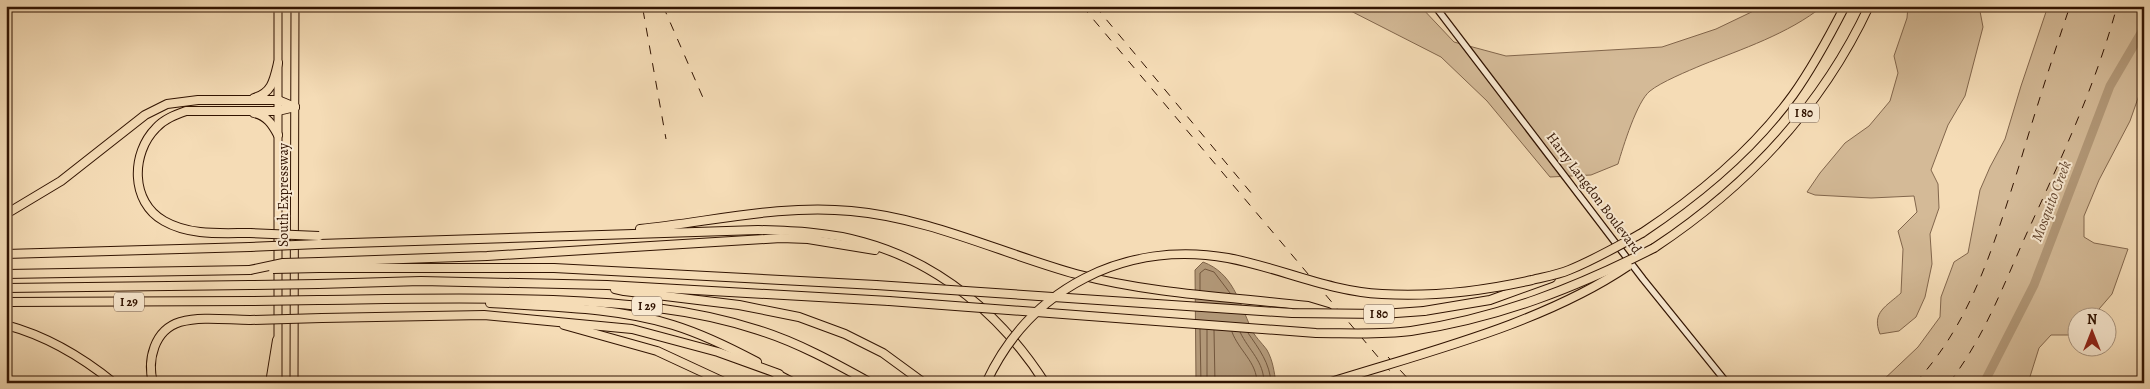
<svg xmlns="http://www.w3.org/2000/svg" width="2150" height="389" font-family="Alegreya,serif">
  <rect width="100%" height="100%" fill="#f5dcb6"/>
  <filter id="stains"><feTurbulence type="fractalNoise" baseFrequency=".004" numOctaves="4"/><feColorMatrix values="0 0 0 0 .2 0 0 0 0 .09 0 0 0 0 .02 0 0 0 .5 -.17"/></filter>
  <radialGradient id="worn" r=".72"><stop offset=".6" stop-color="#630" stop-opacity="0"/><stop offset="1" stop-color="#630" stop-opacity=".3"/></radialGradient>
  <g fill="#d4ba97" stroke="#82664c">
    <path d="M1341,6H1420L1454,42L1506,56L1662,47L1716,29L1764,6H1823C1788,34 1742,49 1702,65C1688,71 1661,82 1650,91C1637,101 1623,147 1618,164L1591,175L1550,177L1487,101L1441,57Z"/>
    <path d="M1908,6H1979L1983,27L1965,96L1948,125L1931,170L1938,184L1939,208L1930,234L1932,264L1925,297L1916,317L1899,331L1880,334C1871,312 1887,306 1901,293L1903,249L1898,231L1917,212L1914,196L1871,198L1815,195L1807,192L1820,173L1845,143L1869,126L1890,101L1898,73L1894,56L1907,18Z"/>
    <path d="M2048,6H2144V81L2130,121L2099,180L2084,216V237L2094,243L2128,249L2112,294L2093,316H2078L2077,330L2068,335H2051L2039,348L2028,383H1880L1918,347L1940,317L1941,297L1954,262L1968,253L1980,190L1990,167L2005,139L2021,86Z"/>
  </g>
  <path fill="#b29878" stroke="#7e6348" d="M1203,262C1233,273 1239,302 1251,328C1254,336 1262,343 1267,350C1273,361 1274,371 1276,383H1196L1195,270Z"/>
  <g fill="none" stroke-linecap="round" stroke-linejoin="round">
    <g stroke="#72563c" stroke-width="1">
      <path d="M1200,290V273L1205,269L1214,272L1230,293"/>
      <path d="M1200,329L1201,383"/>
      <path d="M1207,330V383"/>
      <path d="M1214,330L1215,383"/>
      <path d="M1232,332C1239,351 1257,362 1257,383"/>
      <path d="M1240,332C1249,351 1264,361 1264,383"/>
      <path d="M1248,333C1259,349 1270,363 1271,383"/>
    </g>
    <path stroke="#b29878" stroke-width="9" d="M1984,383L2034,285L2110,86L2144,28"/>
    <defs>
      <path id="secondary" d="M1435,6L1643,279L1727,383"/>
      <g id="primary">
        <path d="M278,383V6"/>
        <path d="M294,383L295,6"/>
      </g>
      <g id="highway">
        <path d="M254,98C272,93 274,80 278,63"/>
        <path d="M254,113C267,116 272,124 278,135"/>
        <path d="M6,214L61,181L145,115L167,104L198,100H278L295,107"/>
        <path d="M640,229C710,222 781,204 851,211C930,218 1000,253 1076,274C1152,294 1230,297 1308,306L1328,312"/>
        <path d="M250,233C222,233 190,236 164,221C130,202 131,153 156,128C164,119 175,115 186,111H278L295,107"/>
        <path d="M1642,233C1699,195 1753,150 1793,95C1813,67 1829,37 1845,6"/>
        <path d="M319,244L758,230C793,231 829,232 863,242C940,263 1003,317 1045,383"/>
        <path d="M1654,248C1746,187 1822,107 1869,6"/>
        <path d="M6,254L250,247"/>
        <path d="M319,262L487,256L781,238L808,239L875,250"/>
        <path d="M319,268H554L876,285"/>
        <path d="M6,274L250,270"/>
        <path d="M318,284L421,281L607,285L889,301"/>
        <path d="M6,288L250,285"/>
        <path d="M615,289L624,291L739,305L799,317L845,334L883,353L924,383"/>
        <path d="M318,300C397,299 475,297 553,300C622,303 691,308 758,330C797,342 835,363 871,383"/>
        <path d="M6,302L251,301"/>
        <path d="M490,303C550,307 615,307 673,325C702,334 729,347 757,362"/>
        <path d="M1424,311L1490,300L1551,278"/>
        <path d="M322,318L484,315L632,329L718,352L779,374"/>
        <path d="M6,325C47,336 81,356 114,383"/>
        <path d="M564,325L657,351L726,383"/>
        <path d="M775,373L794,383"/>
        <path d="M153,383C147,360 154,330 180,322C202,316 228,320 250,320"/>
        <path d="M270,383L277,340"/>
      </g>
    </defs>
    <use href="#secondary" stroke="#311301" stroke-width="8"/>
    <use href="#primary" stroke="#311301" stroke-width="9"/>
    <use href="#highway" stroke="#311301" stroke-width="10"/>
    <use href="#secondary" stroke="#f8e8d0" stroke-width="5.5"/>
    <use href="#primary" stroke="#f5dcb6" stroke-width="7"/>
    <use href="#highway" stroke="#f5dcb6" stroke-width="8"/>
    <g stroke="#311301" stroke-width="1" stroke-dasharray="9 9" stroke-linecap="butt">
      <path d="M663,6L704,100"/>
      <path d="M1082,6L1400,383"/>
      <path d="M1095,6L1252,194"/>
      <path d="M643,10L666,139"/>
      <path d="M1388,357L1412,383"/>
      <path d="M1915,383C1972,322 1994,244 2019,166C2035,112 2052,59 2070,6"/>
      <path d="M1949,383C1984,338 2003,286 2026,235C2060,161 2096,85 2117,6"/>
    </g>
    <defs>
      <g id="highway-bridge">
        <path d="M250,233L319,236"/>
        <path d="M250,247L319,244"/>
        <path d="M273,269L319,268"/>
        <path d="M250,270L283,263L319,262"/>
        <path d="M250,285L318,284"/>
        <path d="M876,285L1292,313L1382,314L1424,311"/>
        <path d="M251,301L318,300"/>
        <path d="M889,301L1316,333C1347,333 1380,335 1411,331C1499,318 1575,288 1654,248"/>
        <path d="M250,320L322,318"/>
        <path d="M986,383C1030,288 1125,240 1228,258C1281,268 1327,291 1382,294C1433,297 1483,291 1532,280C1544,277 1557,275 1569,270C1594,260 1618,246 1642,233"/>
        <path d="M1328,383C1426,352 1542,324 1628,266"/>
      </g>
    </defs>
    <use href="#highway-bridge" stroke="#311301" stroke-width="10" stroke-linecap="butt"/>
    <use href="#highway-bridge" stroke="#f5dcb6" stroke-width="8"/>
  </g>
  <g text-anchor="middle" dominant-baseline="central" stroke-width="4" stroke-linejoin="round" paint-order="stroke">
    <g fill="#f8e8d0" stroke="#6d533f" stroke-width="1">
      <rect x="1789" y="103.5" width="30" height="19" rx="4"/>
      <rect x="114" y="292.5" width="30" height="19" rx="4"/>
      <rect x="632" y="296.5" width="30" height="19" rx="4"/>
      <rect x="1364" y="304.5" width="30" height="19" rx="4"/>
    </g>
    <g font-size="12" font-weight="bold" fill="#311301">
      <text x="1804" y="113">I 80</text>
      <text x="129" y="302">I 29</text>
      <text x="647" y="306">I 29</text>
      <text x="1379" y="314">I 80</text>
    </g>
    <g font-size="14" fill="#311301" stroke="#f8e8d0">
      <text transform="translate(1594 193) rotate(53)">Harry Langdon Boulevard</text>
      <text transform="translate(283 195) rotate(-90)">South Expressway</text>
    </g>
    <g font-size="15" font-style="italic" fill="#654831" stroke="#f8e8d0">
      <text transform="translate(2051 201) rotate(-69)">Mosquito Creek</text>
    </g>
  </g>
  <rect width="2150" height="389" fill="none" stroke="#f5dcb6" stroke-width="25"/>
  <rect x="8" y="8" width="2135" height="374" fill="none" stroke="#311301" stroke-width="2.5"/>
  <rect x="12" y="12" width="2125" height="364" fill="none" stroke="#311301"/>
  <g transform="translate(2092 332)"><circle r="24" fill="#f8e8d0" stroke="#a8937d"/>
  <path d="M0-4L9 19L0 12L-9 19Z" fill="#8f2418"/>
  <text y="-8" font-size="14" font-weight="bold" text-anchor="middle" fill="#311301">N</text>
  </g>
  <rect width="100%" height="100%" filter="url(#stains)"/>
  <rect width="100%" height="100%" fill="url(#worn)"/>
</svg>
